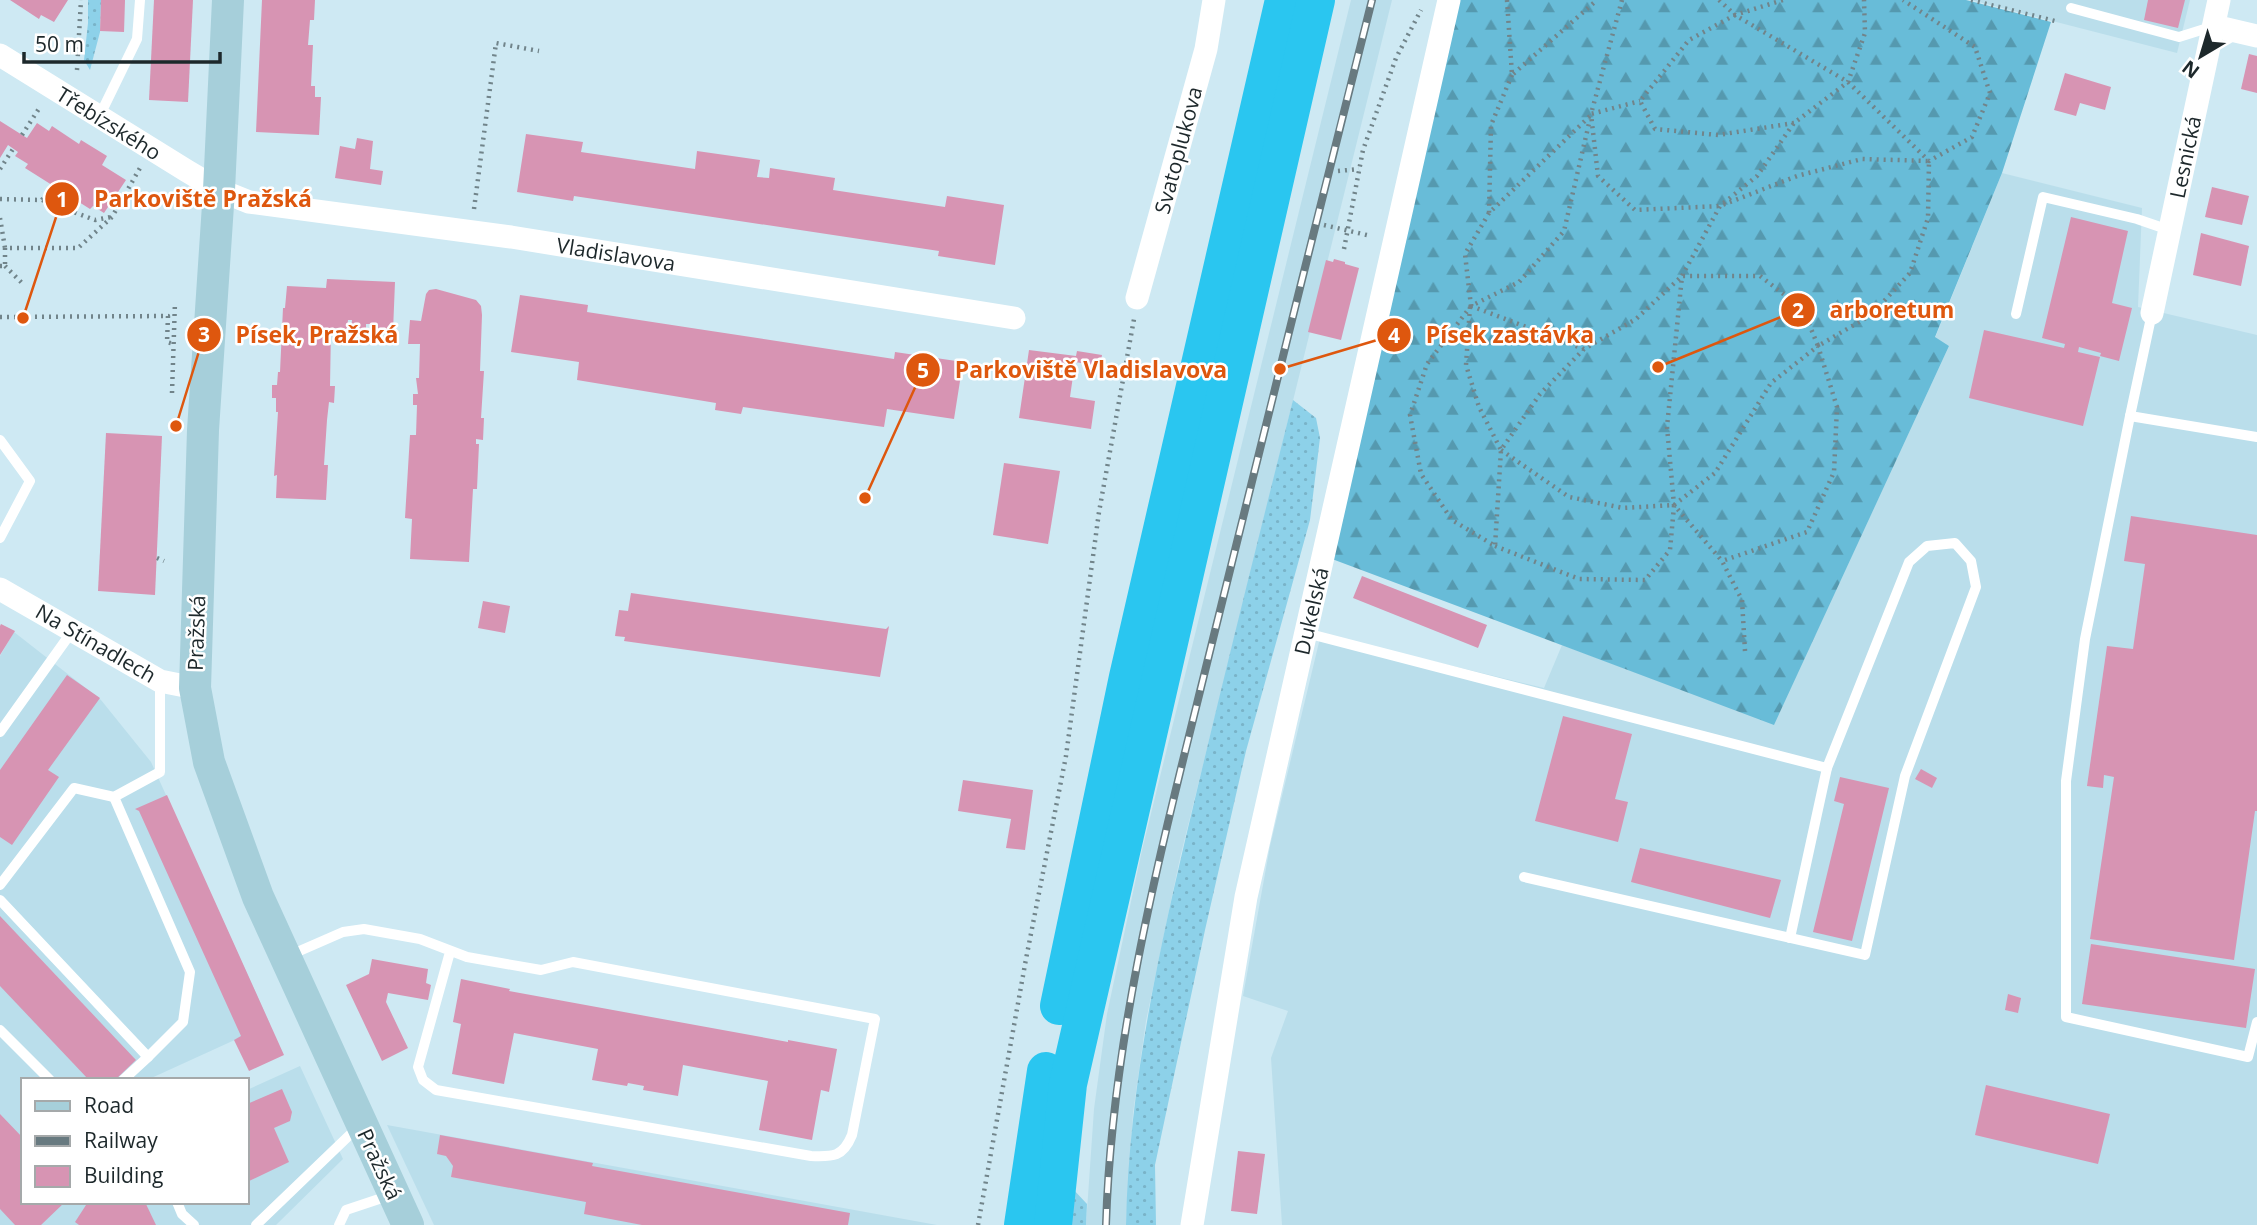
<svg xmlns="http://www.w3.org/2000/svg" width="2257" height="1225" font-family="'Open Sans',sans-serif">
  <defs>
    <pattern id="grass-dots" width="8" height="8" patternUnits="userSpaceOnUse" patternTransform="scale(1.75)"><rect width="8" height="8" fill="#8dd1e9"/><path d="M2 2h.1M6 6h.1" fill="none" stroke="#79b3c8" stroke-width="1.8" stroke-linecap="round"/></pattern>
    <pattern id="forest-firs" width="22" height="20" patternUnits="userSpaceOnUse" patternTransform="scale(1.75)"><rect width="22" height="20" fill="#68bcd8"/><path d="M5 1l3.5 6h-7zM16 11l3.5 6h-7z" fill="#5599af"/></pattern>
  </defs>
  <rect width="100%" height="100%" fill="#cee9f3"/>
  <g fill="#badeeb">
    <path d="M1351,0H1392L1180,858L1146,1021L1133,1113L1126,1225H1086L1094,1109L1107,1014L1142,850Z"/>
    <path d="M1971,0H2190L2177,53Z"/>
    <path d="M2002,173L2142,208L2138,307L2257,335V1225H1282L1271,1058L1288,1011L1243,996L1270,846L1321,634L1544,688L1562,645L1774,724L1949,346L1935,338Z"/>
    <path d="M14,632L101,700L151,762L270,1024L147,1080H23V1202H247V1090L300,1066L343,1159L276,1225H0V656Z"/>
    <path d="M387,1125L937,1225H434Z"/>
  </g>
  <g fill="url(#grass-dots)">
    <path d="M88,0H101L100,32L90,70L84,60L88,23Z"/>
    <path d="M1293,400L1316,418L1320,438L1310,520L1246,751L1205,930L1155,1165L1156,1225H1126C1129,1083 1160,945 1193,807C1225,671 1259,536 1293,400Z"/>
    <path d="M1072,1188L1087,1204L1086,1225H1069Z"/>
  </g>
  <path fill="url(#forest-firs)" d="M1460,0H1966L2051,22L2002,173L1935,337L1949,346L1774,725L1332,559Z"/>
  <g fill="#d794b3">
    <path d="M10,0H68L54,22L41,15L39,19Z"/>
    <path d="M101,0H125L124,32L100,31Z"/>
    <path d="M154,0H193L188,102L149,100Z"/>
    <path d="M262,0H315L314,20H310L308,45H313L311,86H315V97H321L319,135L256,132Z"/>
    <path d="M2148,0H2185L2178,28L2144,20Z"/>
    <path d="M2249,54L2257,56V93L2241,89Z"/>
    <path d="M2065,73L2111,87L2105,110L2080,103L2076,116L2054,110Z"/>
    <path d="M0,121L27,138L37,123L49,131L52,126L79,144L81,140L107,156L102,165L126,180L104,213L93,206L90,209L25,168L28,164L15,156L18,152L8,145L0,158Z"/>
    <path d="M526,134L583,142L581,152L695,169L697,151L760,160L757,177L769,178L770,168L835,178L833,190L945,207L947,196L1004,205L995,265L938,256L939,251L574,196L573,201L517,192Z"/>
    <path d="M357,138L373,141L370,169L383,171L381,185L335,178L340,146L355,149Z"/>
    <path d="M2212,187L2249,196L2242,225L2205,217Z"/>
    <path d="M2071,217L2128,231L2112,303L2132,308L2119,361L2100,356L2101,353L2079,347L2078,352L2100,357L2083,426L1969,398L1984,330L2064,348L2065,344L2042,338Z"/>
    <path d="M2201,233L2249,246L2241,286L2193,275Z"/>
    <path d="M1334,259L1345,262V264L1359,268L1341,340L1308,332L1326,260L1333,262Z"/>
    <path d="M327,279L395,282L393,331H370V324H366V332L351,331L352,320H348L347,329L331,328L330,386H335L334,403L329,402L327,420L324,465H328L326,500L276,498L277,475L274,476L278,412H276V398H272V385H277L278,372H280L283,308H285L287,286L326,288Z"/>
    <path d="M436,289L476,300L481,306L482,315L480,371H484L481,418H484L483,440L476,439V444H479L477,489H473L469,562L410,559L412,519L405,518L410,435H416L417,405H413V394H418L416,378H419L420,344H408L410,320L421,321L426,294L429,290Z"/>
    <path d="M520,295L588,305L587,312L698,329L894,359L895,352L963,362L954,419L887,409L884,427L743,407L741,414L715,410L716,403L577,380L579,362L511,352Z"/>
    <path d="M1029,350L1076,356L1077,351L1102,355L1100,366L1075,362L1070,397L1095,401L1091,429L1019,418Z"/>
    <path d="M106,433L162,436L155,595L98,591Z"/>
    <path d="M1004,463L1060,471L1048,544L993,535Z"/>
    <path d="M2131,516L2257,535V811H2255L2234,960L2090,939L2114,777L2104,775L2103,788L2087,786L2107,646L2133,649L2145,564L2124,561Z"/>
    <path d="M1362,576L1487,625L1478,648L1353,598Z"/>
    <path d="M631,593L849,624L886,629L889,626L880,677L624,641L625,637L615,636L619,610L628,611Z"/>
    <path d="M483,601L510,606L505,633L478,628Z"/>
    <path d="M1,624L15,631L0,655V626Z"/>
    <path d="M67,675L100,698L48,770L59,777L12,845L0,837V770Z"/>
    <path d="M1563,716L1632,734L1615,799L1628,802L1618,842L1535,821Z"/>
    <path d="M1921,769L1937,778L1932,788L1915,779Z"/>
    <path d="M1840,777L1889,788L1852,941L1813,932L1844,804L1834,801Z"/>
    <path d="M963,780L1033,790L1025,850L1006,848L1011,819L958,811Z"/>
    <path d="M167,795L284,1055L249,1071L234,1040L241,1036L139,811L135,809Z"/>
    <path d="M1640,848L1781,880L1770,918L1631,882Z"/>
    <path d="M0,916L136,1060L115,1080H89L0,986Z"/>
    <path d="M2091,944L2255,969L2246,1028L2082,1004Z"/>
    <path d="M372,959L428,969L426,983L431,985L428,1000L388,993L386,1002L408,1048L382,1061L346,985L369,974Z"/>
    <path d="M461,979L510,989L509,991L788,1042V1040L837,1049L829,1092L821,1090L812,1140L759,1130L768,1081L683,1065L678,1096L643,1090L644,1086L628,1083L627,1086L592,1080L598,1049L514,1033L504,1084L452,1074L461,1024L453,1022Z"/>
    <path d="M2008,994L2021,998L2018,1013L2005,1010Z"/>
    <path d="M1986,1085L2110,1114L2098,1164L1975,1135Z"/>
    <path d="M282,1089L292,1112L290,1121L274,1128L289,1162L247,1182V1104Z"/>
    <path d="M0,1114L23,1138V1202H65L41,1225H15L0,1209Z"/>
    <path d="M440,1135L593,1163L592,1166L850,1213L848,1225H642L584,1214L586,1202L451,1177L453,1166L446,1156L437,1154Z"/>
    <path d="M1238,1151L1265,1154L1257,1214L1231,1211Z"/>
    <path d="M88,1202H145L156,1225H79L75,1222Z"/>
  </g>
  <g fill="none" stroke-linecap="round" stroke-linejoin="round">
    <g stroke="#71848a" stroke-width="4.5" stroke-dasharray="2 5" stroke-linecap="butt">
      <path d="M1507,0L1512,75L1597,0"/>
      <path d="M1622,0L1591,114L1640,101"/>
      <path d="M1719,0L1735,15L1783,0"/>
      <path d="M1971,0L2059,22"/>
      <path d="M77,70L81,0"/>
      <path d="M1512,75L1491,125L1489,213L1590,116"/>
      <path d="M1794,123L1718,135L1655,129L1640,101L1689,40L1735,15L1848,82L1929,161L1972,137L1990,93L1975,47L1903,0"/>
      <path d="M22,135L40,107"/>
      <path d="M0,169L13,149"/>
      <path d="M1338,171L1359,169"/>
      <path d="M0,199L42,200L95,220L111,217"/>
      <path d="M42,200L52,185"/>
      <path d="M474,209L496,43L539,51"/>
      <path d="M1489,213L1465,254L1471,306L1519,282L1564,231L1590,119"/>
      <path d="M0,218L5,248"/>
      <path d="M1324,225L1371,236"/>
      <path d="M1344,249L1363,150L1396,58L1421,10"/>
      <path d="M0,266H5V248H78L112,217L140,168"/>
      <path d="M5,266L24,285"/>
      <path d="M1471,306L1584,349L1636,319L1682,276H1760L1803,309L1818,346L1871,315L1910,273L1928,218L1929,161L1862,159L1797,176L1720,206L1635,210L1598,176L1591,114"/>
      <path d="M1471,306L1427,364L1410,415L1421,474L1452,520L1495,546L1501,450"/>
      <path d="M1470,307L1466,365L1479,407L1501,450L1540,394L1584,349"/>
      <path d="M0,317L168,316L167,342L174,344"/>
      <path d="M172,393L175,302"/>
      <path d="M1501,450L1569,497L1623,508L1674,505L1715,473L1771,383L1818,346L1837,407L1834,472L1807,532L1722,561"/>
      <path d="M1495,546L1579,579L1645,580L1670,550L1674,506"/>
      <path d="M157,558L164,561"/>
      <path d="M1745,651L1742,600L1722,561L1674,505L1667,427L1682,276L1720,206L1757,176L1794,123L1848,82L1865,33L1864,0"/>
      <path d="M978,1225L1026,959L1066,756L1099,512L1134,319"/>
    </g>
    <g stroke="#fff" stroke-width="10">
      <path d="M2071,8L2179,37L2214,26"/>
      <path d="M99,117L137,39L140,0"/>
      <path d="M2152,313L2130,416L2257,437"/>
      <path d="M2016,314L2043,197L2137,219L2169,230"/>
      <path d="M2130,416L2085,639L2066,781V1017L2248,1057L2257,1022"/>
      <path d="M0,440L30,481L0,538"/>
      <path d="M1306,633L1827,768L1909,562L1927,546L1955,543L1971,561L1976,587L1905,776L1865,955L1524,877"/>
      <path d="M0,732L73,630"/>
      <path d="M114,797L190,972L183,1022L148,1057"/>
      <path d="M0,885L74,788L114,797L160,772V681"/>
      <path d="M0,900L148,1057L123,1080"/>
      <path d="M1790,938L1827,768"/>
      <path d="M288,956L343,932L364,929L420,939L467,957L541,970L573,962L875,1019L852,1135C843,1157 833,1157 811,1156L436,1090L423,1080L418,1067L450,952"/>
      <path d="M0,1030L50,1080"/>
      <path d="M177,1202L182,1214L194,1225"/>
      <path d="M256,1225L359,1126"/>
      <path d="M339,1225L346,1210L391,1195"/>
    </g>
    <g stroke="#fff" stroke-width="23">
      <path d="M2214,26L2257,36"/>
      <path d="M0,55L187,171L219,190L249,202L511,237L1014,318"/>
      <path d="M1137,298L1206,49L1214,0"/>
      <path d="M2152,313L2219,0"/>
      <path d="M0,589L160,681L195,688"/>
      <path d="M1192,1225L1246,897L1449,0"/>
    </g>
    <path stroke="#a6cfda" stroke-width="32" d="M228,0L219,190L203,430L195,688L209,762L258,897L408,1225"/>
    <g stroke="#2ac6f0" stroke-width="38">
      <path d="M1059,1006L1128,677L1284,0"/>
      <path d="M1023,1225L1046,1071"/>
      <path d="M1053,1225L1068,1084L1316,0"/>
    </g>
    <defs>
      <path id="rail" d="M1106,1225C1112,1031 1163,842 1209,655C1263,437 1317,218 1372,0"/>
    </defs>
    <use href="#rail" stroke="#687a80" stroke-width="8"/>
    <use href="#rail" stroke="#fff" stroke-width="5" stroke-dasharray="16" stroke-linecap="butt"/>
  </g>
  <g text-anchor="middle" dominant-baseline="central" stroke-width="5" stroke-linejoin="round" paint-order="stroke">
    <g font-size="21" fill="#1d282b" stroke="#fff">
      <text transform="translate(109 123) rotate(32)">Třebízského</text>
      <text transform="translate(1178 150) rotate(-75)">Svatoplukova</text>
      <text transform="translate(2185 157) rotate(-78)">Lesnická</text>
      <text transform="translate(616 254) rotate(9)">Vladislavova</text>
      <text transform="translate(1311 611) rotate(-77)">Dukelská</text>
      <text transform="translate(196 633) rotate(-88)">Pražská</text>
      <text transform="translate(96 643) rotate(30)">Na Stínadlech</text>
      <text transform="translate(380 1164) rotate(65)">Pražská</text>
    </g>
  </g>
  <path fill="none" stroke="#de570e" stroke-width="2.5" d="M23 318L62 199M1658 367L1798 310M176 426L204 335M1280 369L1394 335M865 498L923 370"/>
  <g fill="#de570e" stroke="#fff" stroke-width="2.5">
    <circle cx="23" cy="318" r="7"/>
    <circle cx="1658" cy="367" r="7"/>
    <circle cx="176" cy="426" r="7"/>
    <circle cx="1280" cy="369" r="7"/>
    <circle cx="865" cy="498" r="7"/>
    <circle cx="62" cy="199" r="18"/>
    <circle cx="1798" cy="310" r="18"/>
    <circle cx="204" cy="335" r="18"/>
    <circle cx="1394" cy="335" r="18"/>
    <circle cx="923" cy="370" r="18"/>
  </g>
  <g font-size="21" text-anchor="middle" font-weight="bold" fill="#fff">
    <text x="62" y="207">1</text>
    <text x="1798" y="318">2</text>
    <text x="204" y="342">3</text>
    <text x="1394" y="343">4</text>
    <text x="923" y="378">5</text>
  </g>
  <g font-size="23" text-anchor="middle" font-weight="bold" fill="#de570e" stroke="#fff" stroke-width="5" stroke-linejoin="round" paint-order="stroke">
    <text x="203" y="207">Parkoviště Pražská</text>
    <text x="1892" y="318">arboretum</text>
    <text x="317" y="343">Písek, Pražská</text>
    <text x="1510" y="343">Písek zastávka</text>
    <text x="1091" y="378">Parkoviště Vladislavova</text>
  </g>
  <rect x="21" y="1078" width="228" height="126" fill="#ffffff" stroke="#a5a9aa" stroke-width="2"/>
  <rect x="35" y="1101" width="35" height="10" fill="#a6cfda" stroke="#a5a9aa" stroke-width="2"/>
  <text x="84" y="1113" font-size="21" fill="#1d282b">Road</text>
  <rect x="35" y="1136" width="35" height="10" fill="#687a80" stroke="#a5a9aa" stroke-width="2"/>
  <text x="84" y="1148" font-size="21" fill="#1d282b">Railway</text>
  <rect x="35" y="1166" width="35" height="21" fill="#d794b3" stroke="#a5a9aa" stroke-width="2"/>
  <text x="84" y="1183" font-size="21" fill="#1d282b">Building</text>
  <g transform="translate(2201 56) rotate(218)" stroke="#ffffff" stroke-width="5" paint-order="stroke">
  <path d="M0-5L12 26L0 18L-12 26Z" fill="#1d282b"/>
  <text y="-10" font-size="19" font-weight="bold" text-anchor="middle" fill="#1d282b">N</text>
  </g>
  <path d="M24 52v10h196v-10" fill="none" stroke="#1d282b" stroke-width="3.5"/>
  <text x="35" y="52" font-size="21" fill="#1d282b" stroke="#ffffff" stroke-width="5" paint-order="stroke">50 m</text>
</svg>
